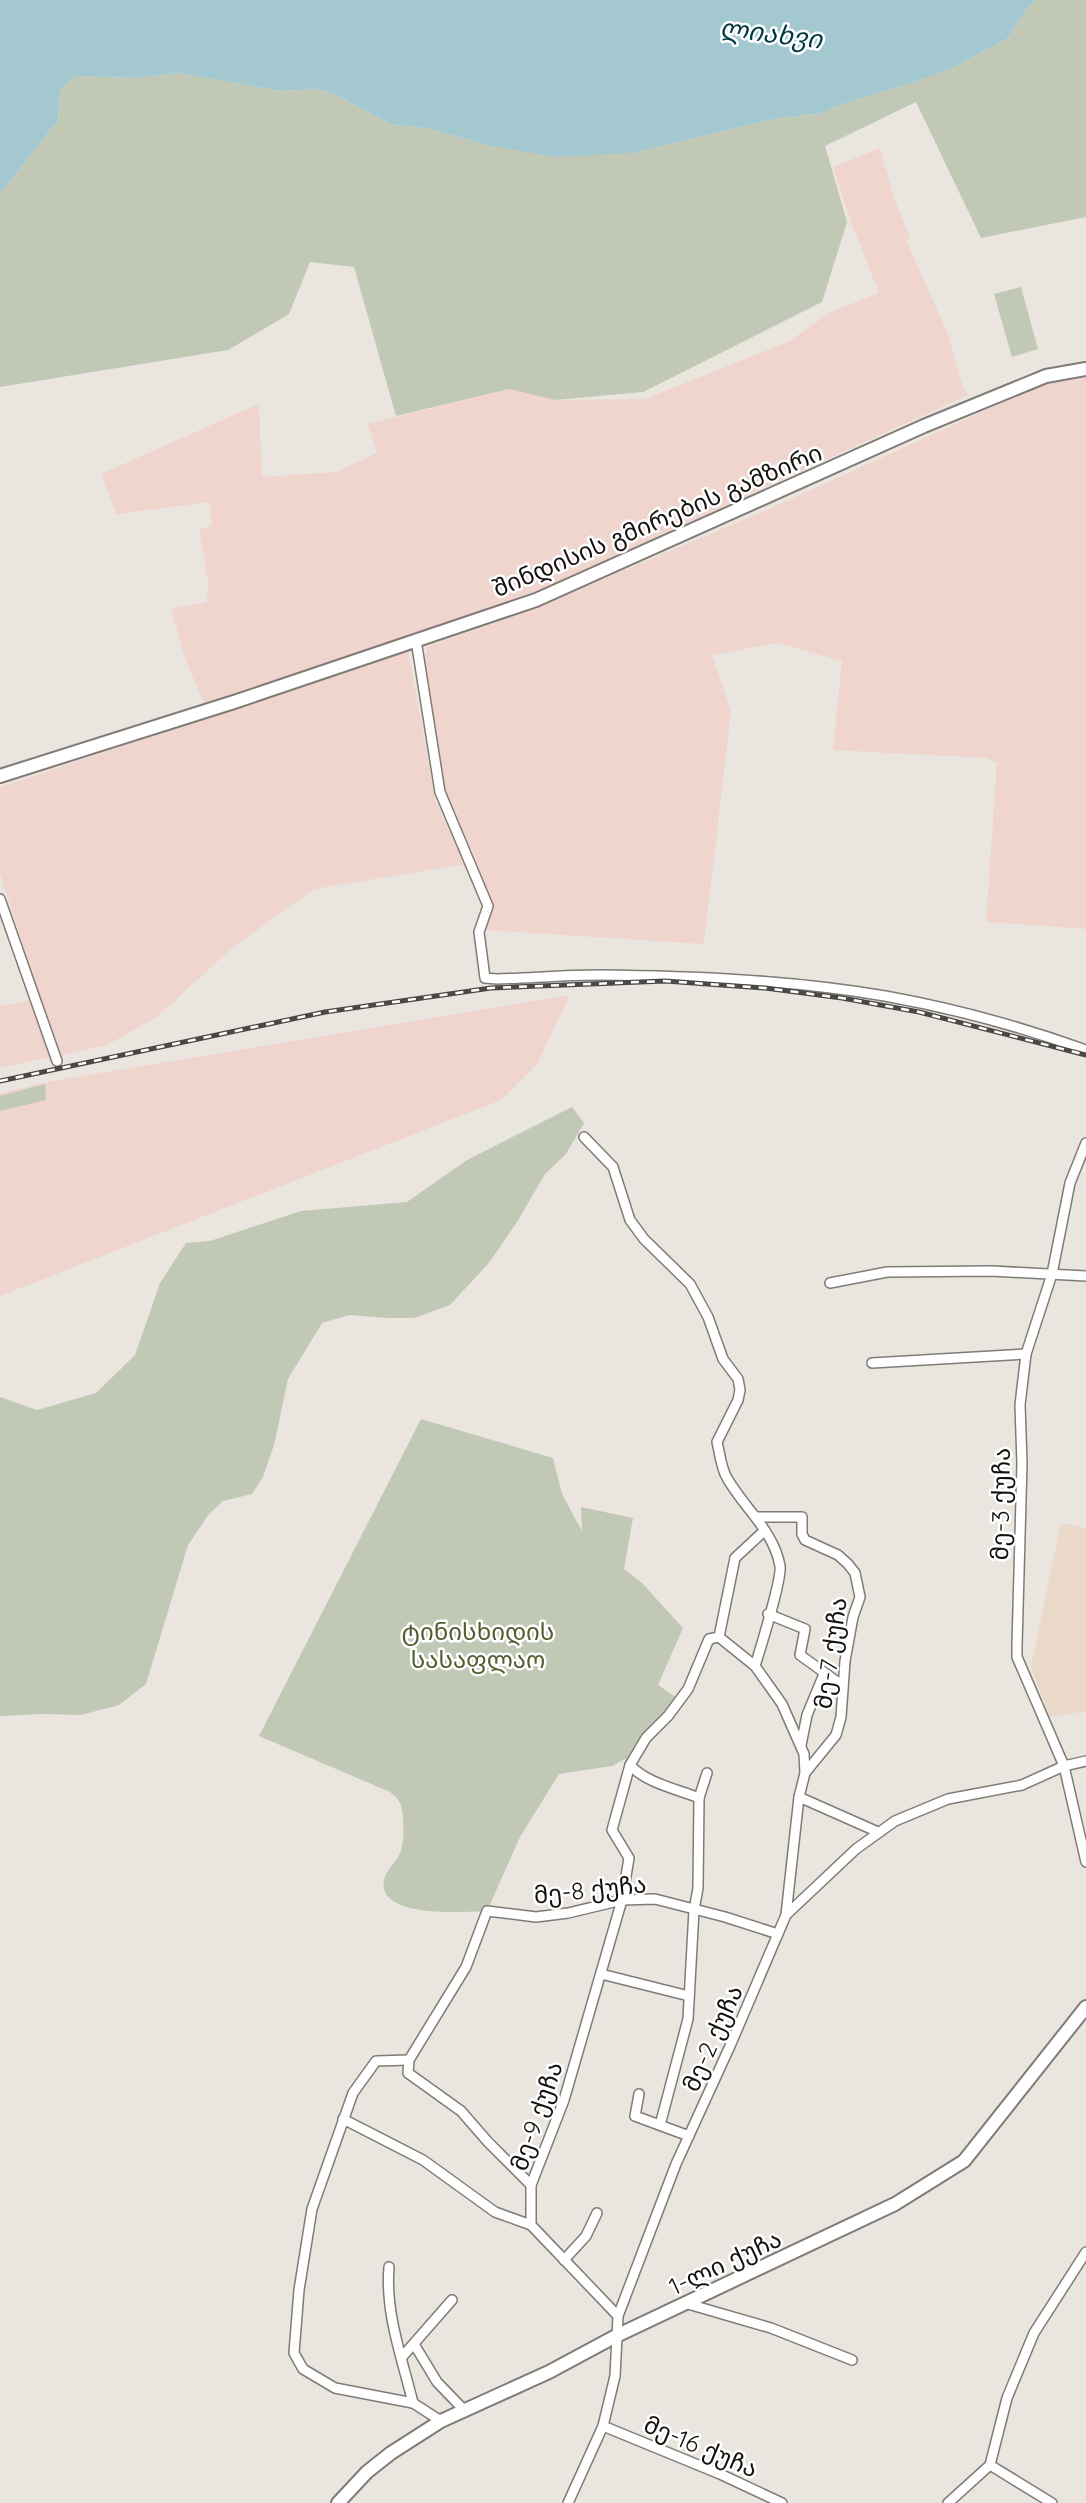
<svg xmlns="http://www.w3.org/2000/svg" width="1086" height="2503" font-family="Quicksand,'Noto Sans Georgian',sans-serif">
  <rect width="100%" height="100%" fill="#eae5df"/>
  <g fill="#efd5ce">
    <path d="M880,148L894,198L910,238L906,240L948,334L963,388L968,395L531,594L204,704L186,661L171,609L207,602L208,582L199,529L212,526L209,502L116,514L101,474L259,404L262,477L336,472L377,453L368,424L509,389L555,400L645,399L788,342L831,312L879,293L852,225L833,167Z"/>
    <path d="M1086,376V929L986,922L997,763L986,758L833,750L842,661L777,643L712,655L731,711L704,944L486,930L492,906L474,854L445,793L424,662L427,647L523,613L767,510L1041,385Z"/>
    <path d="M408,651L436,802L465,864L314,889L233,947L157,1017L107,1045L59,1056L0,874V787Z"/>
    <path d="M570,995L537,1064L501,1100L0,1296V1093L57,1080Z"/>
    <path d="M31,1000L51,1057L0,1068V1006Z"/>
  </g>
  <path fill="#ead8c8" d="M1061,1523L1086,1528V1711L1050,1717L1031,1667Z"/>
  <g fill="#c2c8b6">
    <path d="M1036,0H1086V217L981,238L916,102L825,146L847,222L822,302L643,392L555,400L509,389L396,416L354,267L310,262L289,314L228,350L0,387V191L4,189L58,120L60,91L75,76L137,78L178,73L282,91L316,89L334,94L391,124L431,129L487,145L631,153L774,119L823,113L843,104L921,80L956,66L1008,38L1025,11Z"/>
    <path d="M1021,287L1038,349L1012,357L994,294Z"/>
    <path d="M45,1084L46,1100L0,1111V1096Z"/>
    <path d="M572,1107L584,1123L566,1154L545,1174L517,1222L488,1264L450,1305L414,1318H386L349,1315L322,1323L288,1379L274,1445L263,1477L252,1494L223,1501L209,1514L188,1545L146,1684L119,1705L81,1715L43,1714L0,1716V1397L37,1410L96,1393L135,1355L160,1283L186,1243L210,1241L301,1211L407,1202L467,1160Z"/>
    <path d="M421,1419L553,1458L562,1494L582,1531L581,1507L633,1518L624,1569L642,1583L683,1628L658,1685L680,1700L630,1765L625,1759L612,1766L559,1774L520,1837L487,1911C464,1912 376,1919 384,1880C386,1871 393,1865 398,1857C404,1847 404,1832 403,1820C403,1807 400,1799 390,1792L259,1736Z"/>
  </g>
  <path fill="#a3c8d0" d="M0,0H1036L1025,11L1008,38L956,66L921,80L843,104L823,113L774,119L631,153L556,157L487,145L431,129L391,124L334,94L316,89L282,91L178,73L137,78L75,76L60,91L58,120L4,189L0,191Z"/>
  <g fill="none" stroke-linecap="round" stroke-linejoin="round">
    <defs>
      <g id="street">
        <path d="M416,640L440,792L488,906L479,932L485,978L497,979C531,978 565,975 599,975C694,976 792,980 885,996C952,1008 1022,1027 1086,1050"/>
        <path d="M0,899L57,1061"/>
        <path d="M584,1137L613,1167L630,1220L644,1239L690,1284L708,1317L723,1359L738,1379L740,1390L738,1400L717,1442C720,1454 721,1468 727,1478C744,1508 774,1531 780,1566C782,1578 760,1650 755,1666"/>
        <path d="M1086,1143L1070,1183L1052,1274L1026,1354L1020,1405L1022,1463L1017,1645V1657L1064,1766L1086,1862"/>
        <path d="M830,1283L887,1272L992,1271L1086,1276"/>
        <path d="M872,1363L1026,1354"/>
        <path d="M757,1517H802V1534L805,1540L838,1555L848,1564L855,1573L860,1597L853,1617L845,1661L841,1717L836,1735L805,1773"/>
        <path d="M768,1614L805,1629L800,1655L843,1686"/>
        <path d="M719,1637L755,1666L782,1704L804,1754L805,1773L799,1797L786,1915"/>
        <path d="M801,1745L807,1715L824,1674"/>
        <path d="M630,1765C646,1783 677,1789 699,1798"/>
        <path d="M799,1797L878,1832"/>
        <path d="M601,1974L689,1996"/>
        <path d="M409,2060L376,2061L353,2093L312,2209L299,2290L294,2353L303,2369L335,2388L413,2403L441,2421"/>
        <path d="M639,2094L635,2116L689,2136"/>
        <path d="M343,2119L423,2160L495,2212L531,2225"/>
        <path d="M660,2125L688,2019L694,1910L698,1888L699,1798L707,1773"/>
        <path d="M531,2185L488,2142L461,2111L408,2073L409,2060L466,1967L487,1911L536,1917L568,1913L622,1900L655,1899L725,1917L778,1934"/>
        <path d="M564,2260L586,2236L597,2213"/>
        <path d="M389,2267C385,2313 402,2358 413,2403"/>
        <path d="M688,2304L771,2328L852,2360"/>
        <path d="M618,2316L531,2225V2185L564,2100L622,1900L629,1858L612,1830L630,1765L646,1738L668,1716L688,1689L709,1639L719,1637L735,1558L764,1531"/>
        <path d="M414,2344L437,2382L464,2410"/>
        <path d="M402,2357L452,2300"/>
        <path d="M603,2426L720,2474L782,2503"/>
        <path d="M990,2465L1007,2398L1034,2333L1086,2252"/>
        <path d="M990,2465L1052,2503"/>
        <path d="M568,2503L603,2426L615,2376L618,2316L676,2164L730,2046L786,1915L856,1849L895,1821L948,1799L1022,1785L1064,1766L1086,1761"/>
        <path d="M948,2503L990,2465"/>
      </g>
      <g id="secondary">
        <path d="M0,776L234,702L536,600L924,426L1046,376L1086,369"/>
        <path d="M338,2503L367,2472L391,2453L441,2421L549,2372L616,2336L895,2204L964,2161L1086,2007"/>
      </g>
    </defs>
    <use href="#street" stroke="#807b76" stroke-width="12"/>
    <use href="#secondary" stroke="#807b76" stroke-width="16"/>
    <use href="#street" stroke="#fff" stroke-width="9"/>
    <use href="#secondary" stroke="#fff" stroke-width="12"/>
    <defs>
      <path id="rail" d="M0,1081L325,1012L491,988L665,981L765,988L842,998L919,1012L1086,1055"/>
    </defs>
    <use href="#rail" stroke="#4a4845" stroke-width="5"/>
    <use href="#rail" stroke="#fff" stroke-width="2.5" stroke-dasharray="8" stroke-linecap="butt"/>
  </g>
  <g text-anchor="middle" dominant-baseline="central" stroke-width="5" stroke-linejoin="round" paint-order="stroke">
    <g font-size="24" fill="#131210" stroke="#fff">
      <text transform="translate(657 520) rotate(-23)">შინდისის გმირების გამზირი</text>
      <text transform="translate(1000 1504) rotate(-89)">მე-3 ქუჩა</text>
      <text transform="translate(830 1653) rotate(-82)">მე-7 ქუჩა</text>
      <text transform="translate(590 1889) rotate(-6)">მე-8 ქუჩა</text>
      <text transform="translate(712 2038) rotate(-66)">მე-2 ქუჩა</text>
      <text transform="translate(536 2116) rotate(-71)">მე-9 ქუჩა</text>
      <text transform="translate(725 2262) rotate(-25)">1-ლი ქუჩა</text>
      <text transform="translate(701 2446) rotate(23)">მე-16 ქუჩა</text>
    </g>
    <g font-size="24" fill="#515e2f" stroke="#fff">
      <text x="478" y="1631">ტინისხიდის<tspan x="478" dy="28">სასაფლაო</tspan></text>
    </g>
    <g font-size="26" font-style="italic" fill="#003943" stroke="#fff">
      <text transform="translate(771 33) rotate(7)">ლიახვი</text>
    </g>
  </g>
</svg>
